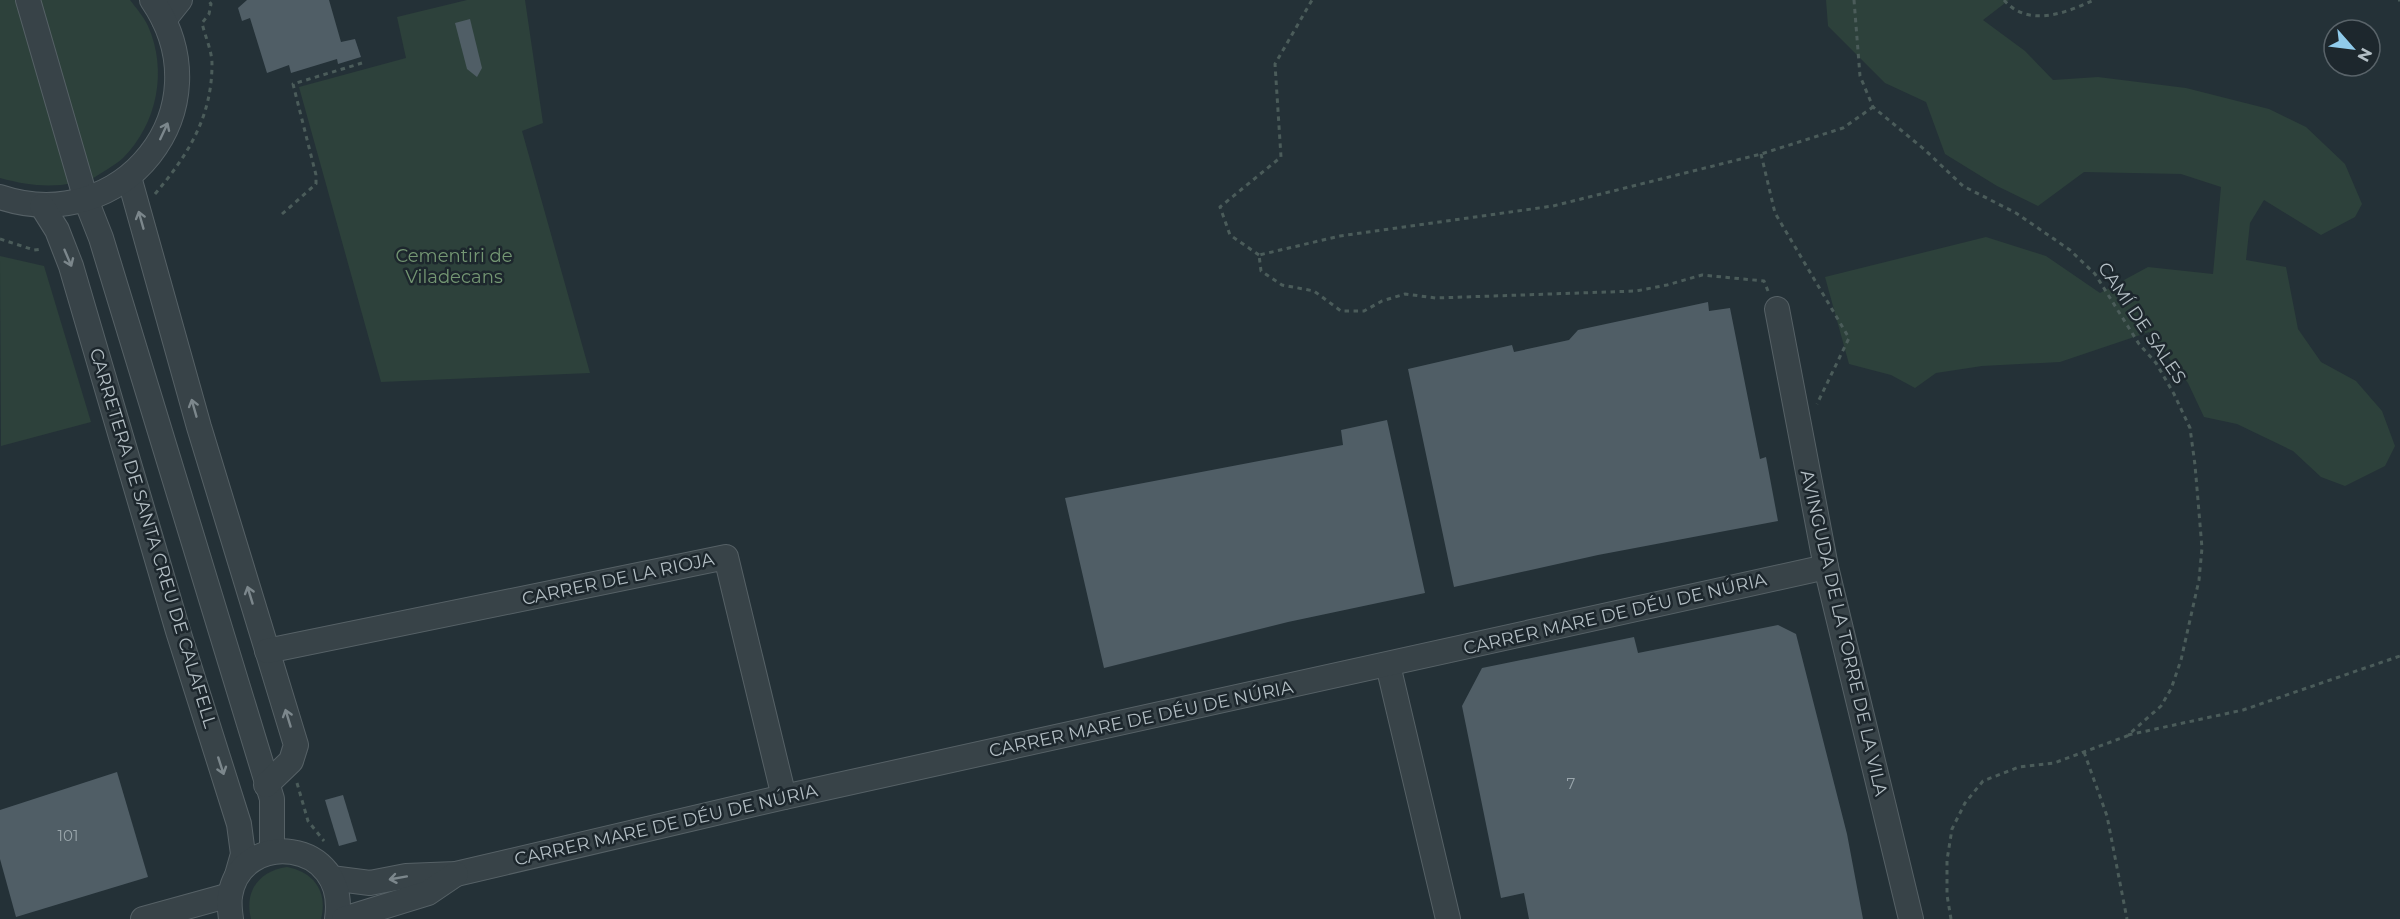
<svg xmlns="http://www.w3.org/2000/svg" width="2400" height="919" font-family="Montserrat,sans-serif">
  <rect width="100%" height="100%" fill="#243137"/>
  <g fill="#2d413b">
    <path d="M0,0H19L74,183C48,188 26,185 0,178Z"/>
    <path d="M39,0H130C136,8 144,17 148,26C168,71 157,124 123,158C114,166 102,172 92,179Z"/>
    <path d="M467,0H525L543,123L522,131L590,373L381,382L299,87L406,58L397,17Z"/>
    <path d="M1826,0H2009L1983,20L2025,51L2053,80L2098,77L2186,88L2269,109L2306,127L2345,164L2362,204L2355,217L2321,235L2264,200L2250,223L2246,260L2286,267L2298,329L2321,362L2356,381L2382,411L2395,446L2385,466L2345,486L2321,477L2293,451L2237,424L2204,417L2188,383L2149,332L2060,362L1982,366L1936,373L1915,388L1891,375L1849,364L1825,277L1986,237L2046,256L2100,293L2148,267L2213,274L2221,187L2181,174L2084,172L2038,206L1997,186L1945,154L1926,102L1885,83L1828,26Z"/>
    <path d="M0,256L44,266L91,422L1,446Z"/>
    <path d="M287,867C314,872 328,892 321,919H251C244,891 259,871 287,867Z"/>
  </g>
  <g fill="#505e66">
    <path d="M247,0H329L341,42L355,39L361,57L338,64L337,59L291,73L289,65L267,73L250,18L242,21L238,8Z"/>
    <path d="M470,19L482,68L477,77L467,69L455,23Z"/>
    <path d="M1708,302L1709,311L1730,308L1760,459L1766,457L1778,521L1598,555L1454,587L1408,369L1512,345L1514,352L1569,340L1578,330Z"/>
    <path d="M1387,420L1425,593L1288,622L1104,668L1065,498L1343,445L1341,430Z"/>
    <path d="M1778,625L1796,634L1847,834L1863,919H1529L1524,893L1501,898L1462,706L1482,668L1634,637L1638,653Z"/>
    <path d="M117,772L148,877L16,917L0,859V810Z"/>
    <path d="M343,795L357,841L339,846L325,800Z"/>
  </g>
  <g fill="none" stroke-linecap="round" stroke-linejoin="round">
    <defs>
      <g id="minor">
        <path d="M28,0L86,200L101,238L272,799V852"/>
        <path d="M164,20L180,0"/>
        <path d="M129,177L199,427L296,745L291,761L266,785"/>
        <path d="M0,197C122,238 227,109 152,0"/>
        <path d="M42,206L57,230L71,266L178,631L239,824L243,854L237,875"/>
        <path d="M1777,309L1826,567L1911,919"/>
        <path d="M267,651L726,557L784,797"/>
        <path d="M1388,665L1448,919"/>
        <path d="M331,878L370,883L406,876L456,874L784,797L1826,567"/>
        <path d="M143,919L230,895"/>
        <path d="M231,919C230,912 229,903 230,896C240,829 349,838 337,919"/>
        <path d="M344,919L428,893L456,874"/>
      </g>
    </defs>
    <use href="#minor" stroke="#566166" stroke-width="26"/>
    <g stroke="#4b5c5a" stroke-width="3" stroke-dasharray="4.5 4.5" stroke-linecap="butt">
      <path d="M1854,0L1860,76L1873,107L1925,150L1963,186L2016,213L2070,250L2095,274L2139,344L2156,363L2174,394L2190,428L2195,465L2202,548L2199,580L2181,660L2171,689L2161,706L2127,736L2054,763L2019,767L1983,781L1965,803L1952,829L1947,860V895L1951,919"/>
      <path d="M2004,0C2028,28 2066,13 2094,0"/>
      <path d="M2398,0H2400"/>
      <path d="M1761,154L1775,213L1849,338L1817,404"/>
      <path d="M155,194C188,155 212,117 212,64C212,51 205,36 202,23L209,14L211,4L208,0"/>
      <path d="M282,214L316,184V175L293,84L362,63"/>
      <path d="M0,239L34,250L42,249"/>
      <path d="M1259,255L1230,235L1220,207L1281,157L1275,64L1312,0"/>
      <path d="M1768,291L1764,281L1702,275L1667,285L1636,291L1436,298L1405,294L1382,301L1364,311H1341L1314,291L1282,285L1261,271L1259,255L1340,236L1553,206L1761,154L1843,128L1873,107"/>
      <path d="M2128,735L2243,710L2400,656"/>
      <path d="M2084,752L2107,816L2127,919"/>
      <path d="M297,783L308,821L324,841"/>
    </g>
    <use href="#minor" stroke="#384348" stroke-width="24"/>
  </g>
  <defs><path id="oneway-shaft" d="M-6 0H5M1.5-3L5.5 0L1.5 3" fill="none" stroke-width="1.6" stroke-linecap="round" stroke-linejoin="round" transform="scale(1.5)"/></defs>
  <g stroke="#7c878c">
    <use href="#oneway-shaft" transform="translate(164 131) rotate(-65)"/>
    <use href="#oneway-shaft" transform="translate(141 220) rotate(-106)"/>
    <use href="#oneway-shaft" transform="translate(68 258) rotate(67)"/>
    <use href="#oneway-shaft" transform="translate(194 408) rotate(-106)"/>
    <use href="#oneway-shaft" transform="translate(250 595) rotate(-107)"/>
    <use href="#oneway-shaft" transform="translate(288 718) rotate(-107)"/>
    <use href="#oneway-shaft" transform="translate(221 766) rotate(72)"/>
    <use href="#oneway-shaft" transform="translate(398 878) rotate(170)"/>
  </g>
  <g text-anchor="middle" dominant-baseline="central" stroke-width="5" stroke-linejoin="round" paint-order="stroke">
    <g font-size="15" fill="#9aa6ac">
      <text x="1571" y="783">7</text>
      <text x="68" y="835">101</text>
    </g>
    <g font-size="18" fill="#749773" stroke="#1d272d">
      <text x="454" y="256">Cementiri de<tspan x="454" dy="21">Viladecans</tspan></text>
    </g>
    <g font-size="18" fill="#b3bec4" stroke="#1d272d">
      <text transform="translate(2142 323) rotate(56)">CAMÍ DE SALES</text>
      <text transform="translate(153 538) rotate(73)">CARRETERA DE SANTA CREU DE CALAFELL</text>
      <text transform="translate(618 579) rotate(-12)">CARRER DE LA RIOJA</text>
      <text transform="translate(1615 614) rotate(-13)">CARRER MARE DE DÉU DE NÚRIA</text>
      <text transform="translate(1844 633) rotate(77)">AVINGUDA DE LA TORRE DE LA VILA</text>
      <text transform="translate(1141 719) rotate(-12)">CARRER MARE DE DÉU DE NÚRIA</text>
      <text transform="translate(666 825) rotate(-13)">CARRER MARE DE DÉU DE NÚRIA</text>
    </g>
  </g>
  <g transform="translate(2352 48) rotate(118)"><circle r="28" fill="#1d272d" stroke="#596369" stroke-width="1.5"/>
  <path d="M0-4.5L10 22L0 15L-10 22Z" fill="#90cbeb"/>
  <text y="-9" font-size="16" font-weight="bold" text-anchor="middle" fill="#b3bec4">N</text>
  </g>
</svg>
